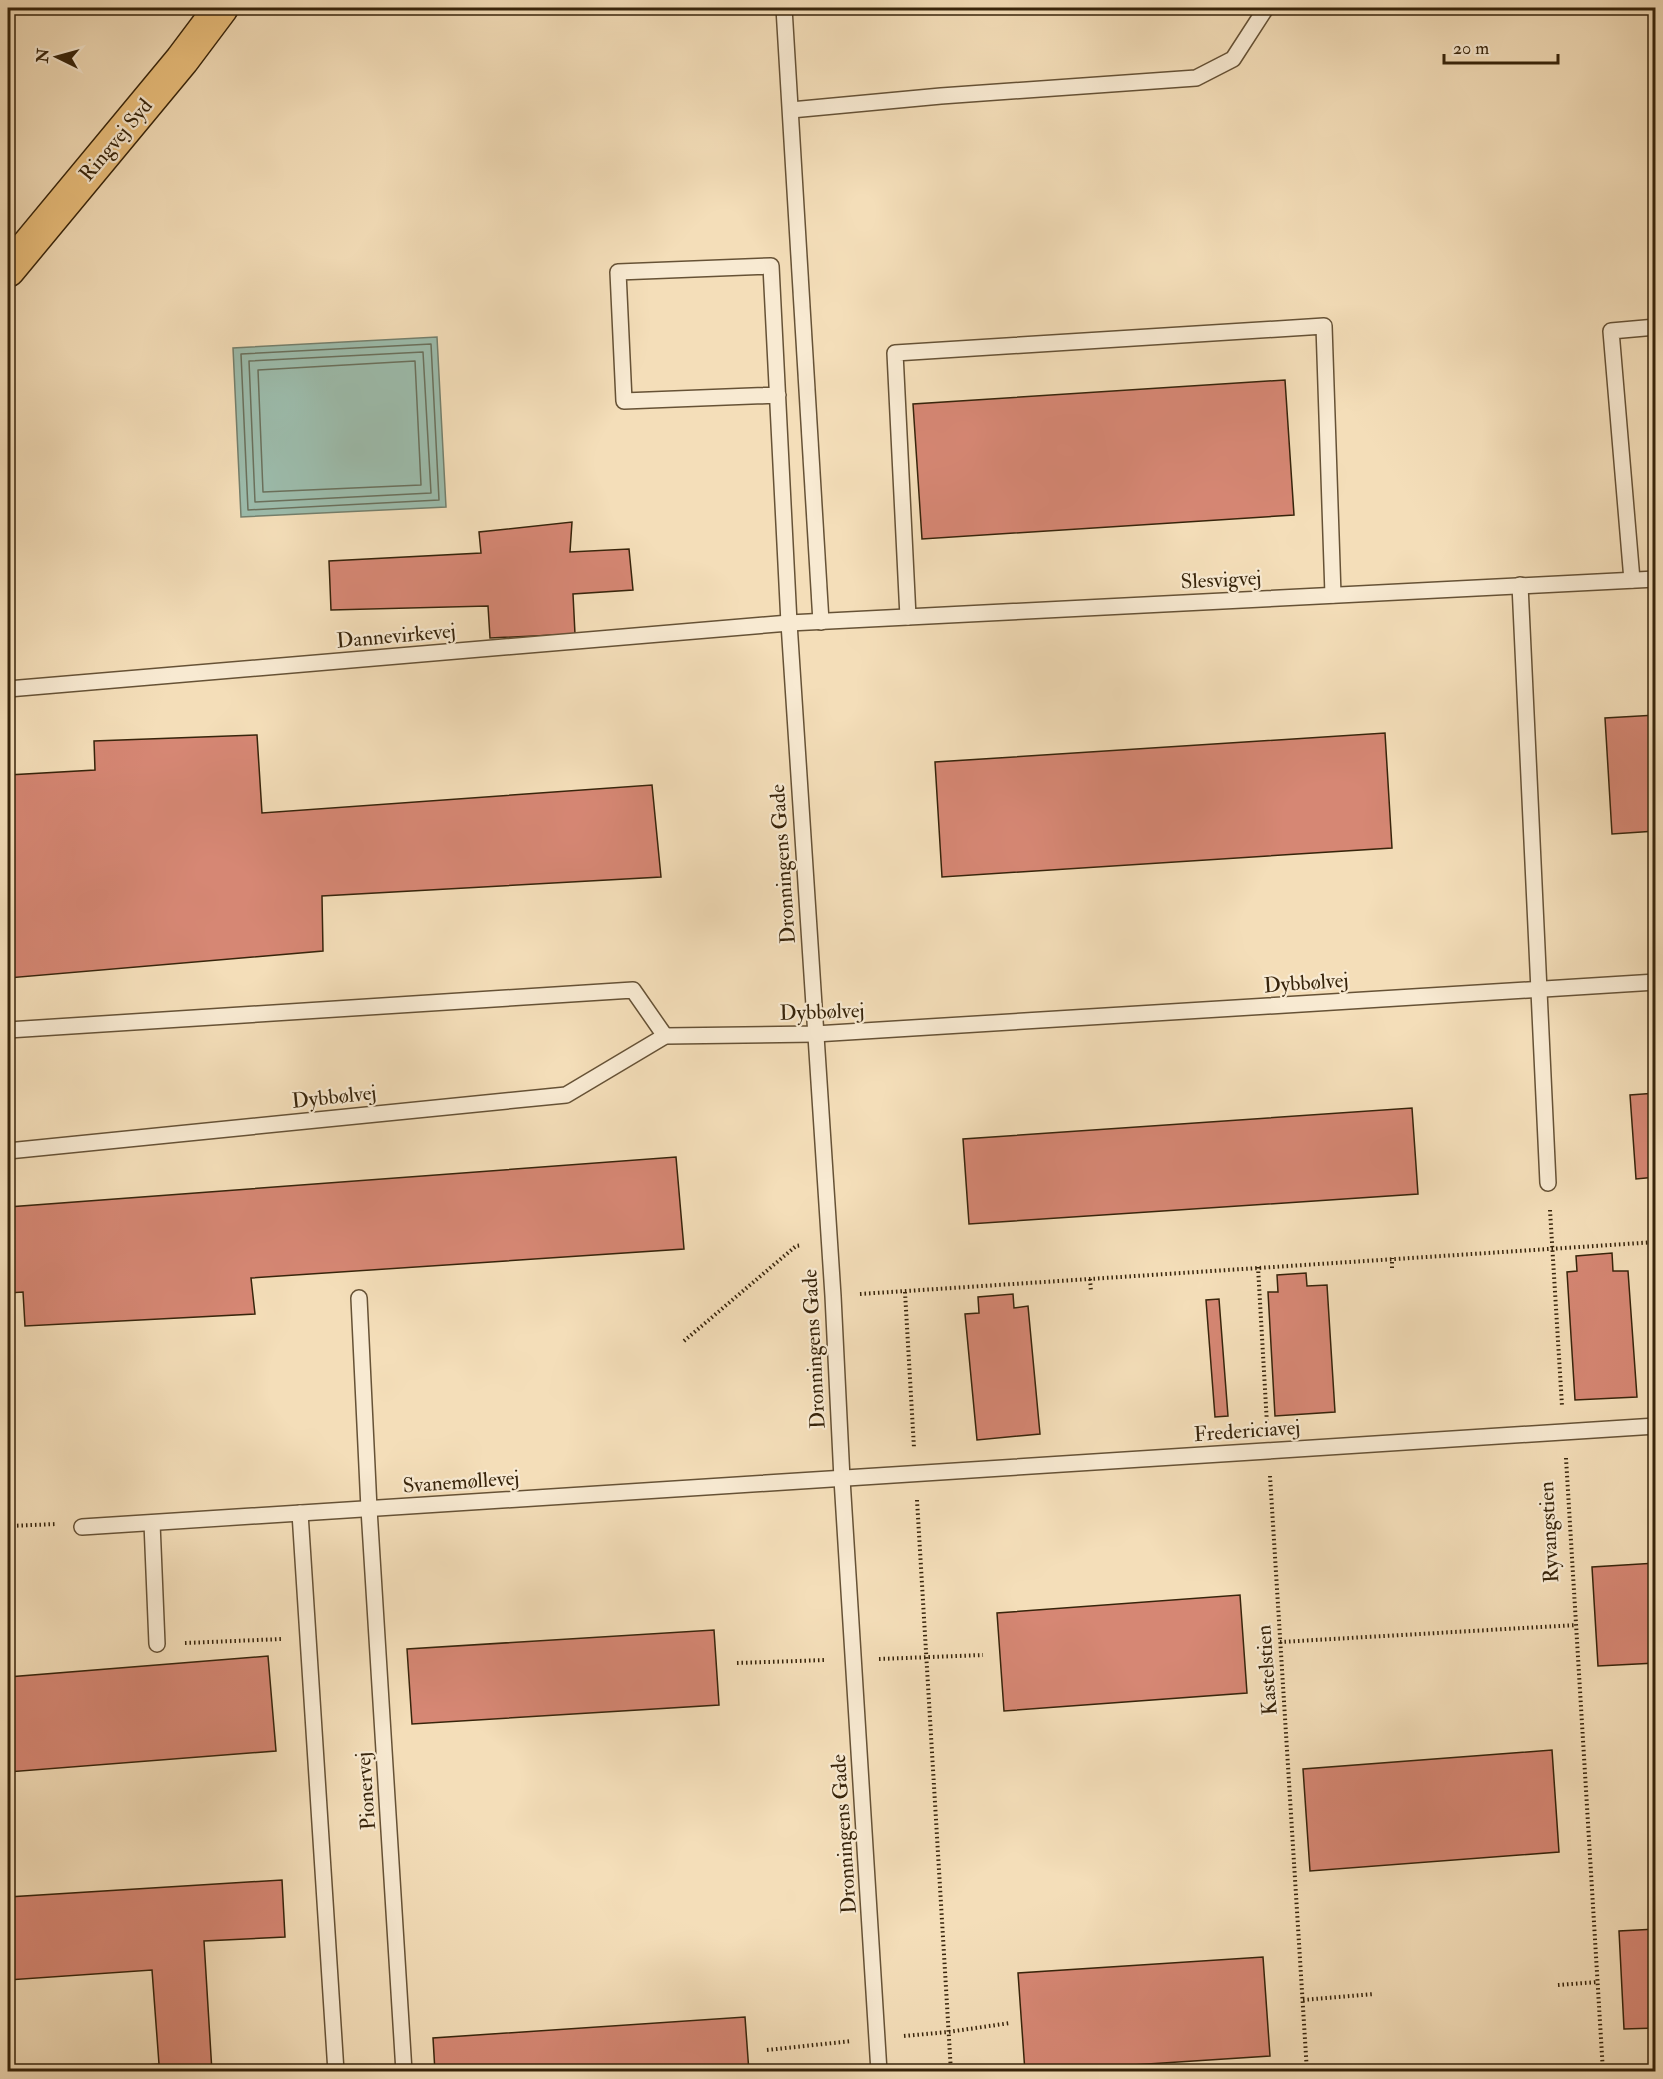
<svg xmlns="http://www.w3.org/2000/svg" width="1663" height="2079" font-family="'IM FELL Double Pica',serif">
  <rect width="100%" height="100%" fill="#f4deb9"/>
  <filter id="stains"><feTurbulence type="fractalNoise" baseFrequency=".00333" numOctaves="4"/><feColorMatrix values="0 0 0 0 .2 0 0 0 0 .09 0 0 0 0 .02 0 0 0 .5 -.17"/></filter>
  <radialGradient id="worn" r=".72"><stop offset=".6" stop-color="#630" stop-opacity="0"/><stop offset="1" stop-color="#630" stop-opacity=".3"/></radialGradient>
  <path fill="#9cbcac" stroke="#747f6c" stroke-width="1.5" d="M437,337L446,507L241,517L233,348Z"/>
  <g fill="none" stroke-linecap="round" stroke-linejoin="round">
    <g stroke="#6a705c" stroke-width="1.5">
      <path d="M431,344L439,500L248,510L241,354Z"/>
      <path d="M423,352L431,493L255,502L249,361Z"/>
      <path d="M415,361L421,485L263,492L258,370Z"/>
    </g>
  </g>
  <g fill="#d68774" stroke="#37240b" stroke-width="1.5">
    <path d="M1285,380L1294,515L922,539L913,404Z"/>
    <path d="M572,522L570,552L629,549L633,590L573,594L575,634L490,638L488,606L331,610L329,561L481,553L479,532Z"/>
    <path d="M1656,715V831L1612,834L1605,718Z"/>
    <path d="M1385,733L1392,848L942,877L935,762Z"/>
    <path d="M257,735L262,813L652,785L661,877L322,896L323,951L8,978V775L95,770L94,741Z"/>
    <path d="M1656,1093V1177L1636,1179L1630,1095Z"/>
    <path d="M1412,1108L1418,1194L969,1224L963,1139Z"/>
    <path d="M676,1157L684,1249L251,1278L255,1314L25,1326L23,1292L8,1293V1207Z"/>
    <path d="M1612,1253L1613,1271H1628L1637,1397L1575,1400L1567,1272L1577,1271L1576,1256Z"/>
    <path d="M1306,1273L1307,1286L1327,1285L1335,1412L1275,1416L1268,1292H1278L1277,1275Z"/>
    <path d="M1013,1294L1014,1308L1028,1306L1040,1434L977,1440L965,1314L979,1313L978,1297Z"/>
    <path d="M1219,1299L1228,1416L1215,1417L1206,1300Z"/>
    <path d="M1656,1563V1663L1598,1666L1592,1567Z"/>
    <path d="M1240,1595L1247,1693L1004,1711L997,1613Z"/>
    <path d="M714,1630L719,1705L412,1724L407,1649Z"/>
    <path d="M268,1656L276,1751L8,1772V1677Z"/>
    <path d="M1552,1750L1559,1852L1310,1871L1303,1769Z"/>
    <path d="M282,1880L285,1937L204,1941L212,2072H57L159,2064L152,1970L8,1980V1897Z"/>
    <path d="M1656,1929V2028L1624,2029L1619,1931Z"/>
    <path d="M1263,1957L1270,2056L1025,2072L1018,1973Z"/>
    <path d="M745,2017L749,2072H435L433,2038Z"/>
  </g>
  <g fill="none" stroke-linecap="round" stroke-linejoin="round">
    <defs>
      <g id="service">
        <path d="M784,8L821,622"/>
        <path d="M791,110L941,96L1196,78L1233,59L1266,8"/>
        <path d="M778,395L624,401L618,272L771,266L789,623L833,1296L842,1479L879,2072"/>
        <path d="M1632,580L1611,331L1656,327"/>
        <path d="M1520,585L1548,1183"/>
        <path d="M908,617L895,353L1324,326L1333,595"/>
        <path d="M8,689L789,623L1656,579"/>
        <path d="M8,1030L633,990L665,1036"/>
        <path d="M8,1151L566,1095L665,1036L815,1034L1656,982"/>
        <path d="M359,1298L369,1509L404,2072"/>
        <path d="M300,1513L336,2072"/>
        <path d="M152,1523L157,1644"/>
        <path d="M82,1527L1656,1426"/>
      </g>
      <path id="primary" d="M8,270L182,60L221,8"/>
    </defs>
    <use href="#service" stroke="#665236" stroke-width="18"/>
    <use href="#primary" stroke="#37240b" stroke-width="36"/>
    <g stroke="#37240b" stroke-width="4" stroke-dasharray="1.5 3" stroke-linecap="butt">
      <path d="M1550,1210L1562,1406"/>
      <path d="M1258,1267L1267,1424"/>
      <path d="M1392,1268V1258"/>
      <path d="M1090,1279L1091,1292"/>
      <path d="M905,1292L914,1448"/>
      <path d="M860,1294L1656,1242"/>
      <path d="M684,1341L796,1246L802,1245"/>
      <path d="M1566,1458L1603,2072"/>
      <path d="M1270,1476L1307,2072"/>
      <path d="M917,1500L951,2072"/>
      <path d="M8,1526L57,1524"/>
      <path d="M1280,1642L1576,1625"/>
      <path d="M185,1643L282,1639"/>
      <path d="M879,1659L983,1655"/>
      <path d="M737,1663L826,1660"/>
      <path d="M1558,1985L1598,1982"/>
      <path d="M1303,2000L1374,1994"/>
      <path d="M904,2036L948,2032L1010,2023"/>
      <path d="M767,2050L852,2041"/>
    </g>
    <use href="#service" stroke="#f8ead2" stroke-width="15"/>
    <use href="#primary" stroke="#eabf7c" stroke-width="33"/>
  </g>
  <g text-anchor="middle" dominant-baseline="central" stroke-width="4.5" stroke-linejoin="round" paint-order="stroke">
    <g font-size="21" fill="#37240b" stroke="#f8ead2">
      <text transform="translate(116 140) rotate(-50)">Ringvej Syd</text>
      <text transform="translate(1221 580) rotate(-3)">Slesvigvej</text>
      <text transform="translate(396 636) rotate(-5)">Dannevirkevej</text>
      <text transform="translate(783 864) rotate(-94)">Dronningens Gade</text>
      <text transform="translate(1306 983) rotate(-4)">Dybbølvej</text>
      <text transform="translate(822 1012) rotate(-2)">Dybbølvej</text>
      <text transform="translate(334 1097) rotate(-6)">Dybbølvej</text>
      <text transform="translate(814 1349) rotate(-93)">Dronningens Gade</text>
      <text transform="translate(1247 1431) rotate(-4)">Fredericiavej</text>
      <text transform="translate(461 1482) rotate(-4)">Svanemøllevej</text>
      <text transform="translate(1549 1532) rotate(-93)">Ryvangstien</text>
      <text transform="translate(1267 1670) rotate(-94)">Kastelstien</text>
      <text transform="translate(366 1791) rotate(-94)">Pionervej</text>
      <text transform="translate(844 1834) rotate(-94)">Dronningens Gade</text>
    </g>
  </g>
  <rect width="1663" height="2079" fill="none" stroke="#f4deb9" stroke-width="30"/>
  <rect x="9" y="9" width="1645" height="2061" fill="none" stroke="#37240b" stroke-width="3"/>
  <rect x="15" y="15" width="1633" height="2049" fill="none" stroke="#37240b" stroke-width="1.5"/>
  <g transform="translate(57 57) rotate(275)" stroke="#f8ead2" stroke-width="4.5" paint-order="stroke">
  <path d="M0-4.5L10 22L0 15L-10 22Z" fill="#37240b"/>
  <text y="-9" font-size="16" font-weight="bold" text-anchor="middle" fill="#37240b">N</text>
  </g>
  <path d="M1444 54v9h114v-9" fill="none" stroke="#37240b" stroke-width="3"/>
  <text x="1453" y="54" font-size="18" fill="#37240b" stroke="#f8ead2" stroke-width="4.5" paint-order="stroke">20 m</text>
  <rect width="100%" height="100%" filter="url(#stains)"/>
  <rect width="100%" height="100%" fill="url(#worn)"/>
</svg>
